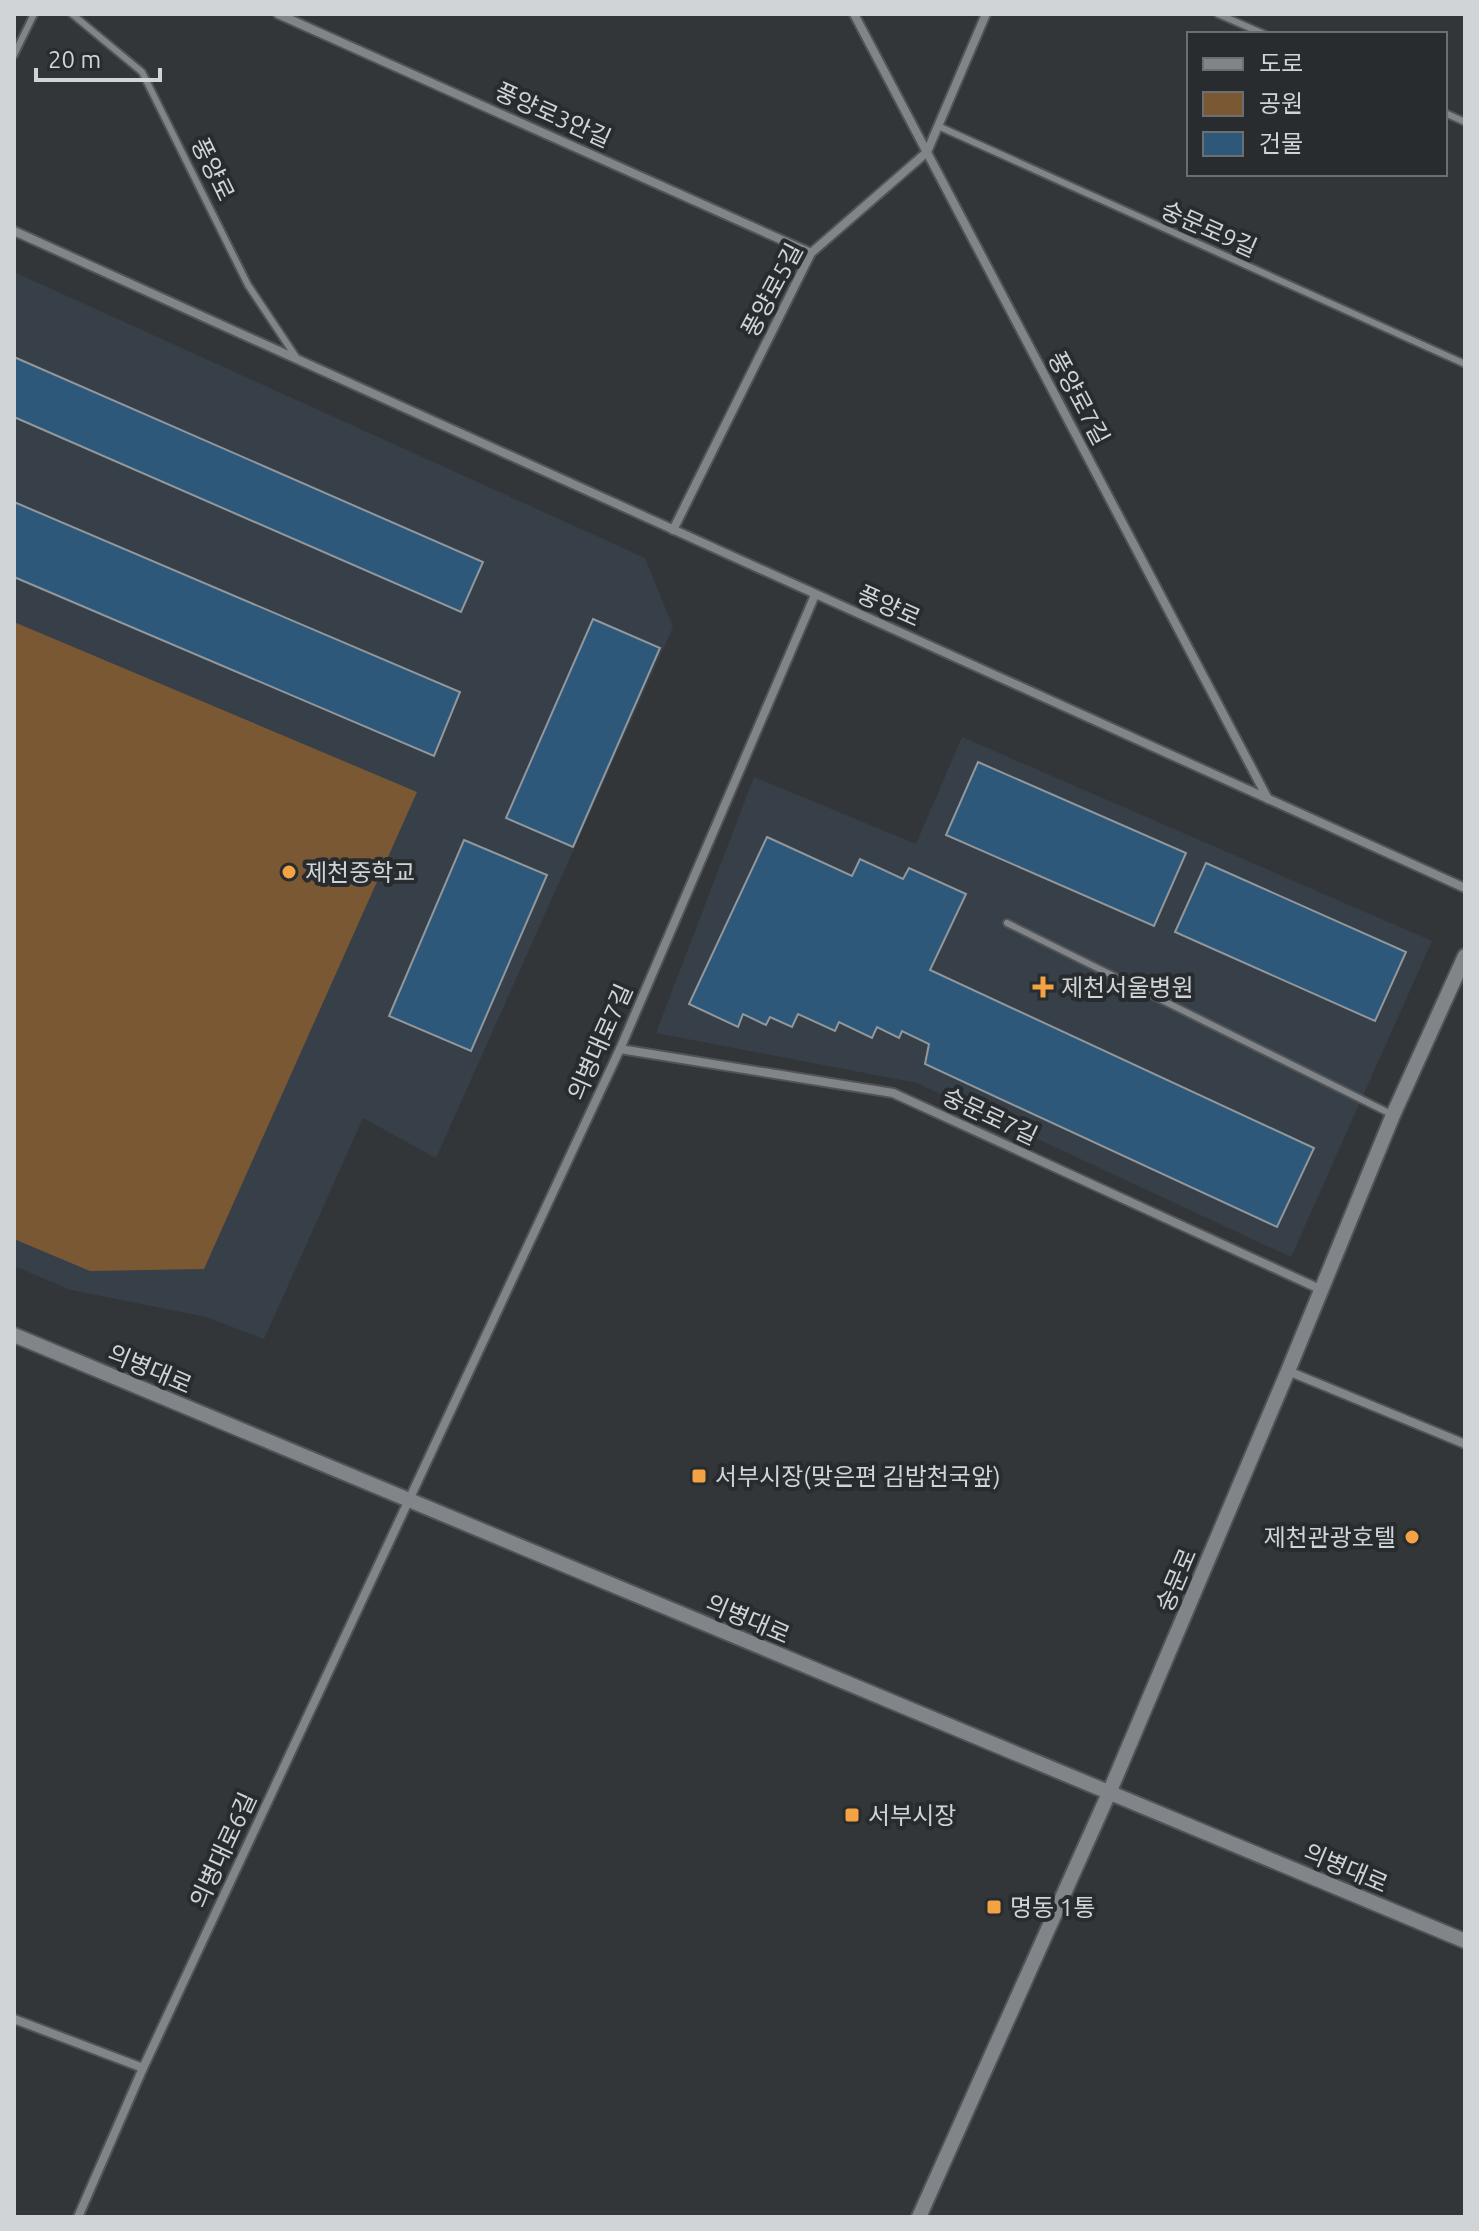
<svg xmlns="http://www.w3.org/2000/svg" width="1479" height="2231" font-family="Ubuntu,'Noto Sans KR',sans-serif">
  <rect width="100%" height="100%" fill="#323639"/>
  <g fill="#374048">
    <path d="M14,272L645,558L673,627L436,1158L363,1118L264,1339L206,1317L71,1290L14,1266Z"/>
    <path d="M962,737L1432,941L1291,1257L917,1083L656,1033L754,777L916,844Z"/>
  </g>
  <path fill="#7a5834" d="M14,622L417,792L204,1269L90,1271L14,1239Z"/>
  <g fill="#2e587a" stroke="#92979b" stroke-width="2">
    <path d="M14,357L483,562L461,612L14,417Z"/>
    <path d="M14,502L460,692L434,756L14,577Z"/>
    <path d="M593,619L660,648L573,847L506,818Z"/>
    <path d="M978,762L1186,853L1154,926L946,835Z"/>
    <path d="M767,837L852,876L860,859L903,879L909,868L966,894L930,970L1314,1148L1277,1227L925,1064L929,1044L902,1031L899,1038L877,1027L872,1038L839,1022L835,1031L798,1014L792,1027L770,1017L766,1025L743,1014L738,1027L689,1004Z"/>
    <path d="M464,840L547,875L471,1051L389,1016Z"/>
    <path d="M1206,863L1406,952L1375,1021L1175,932Z"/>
  </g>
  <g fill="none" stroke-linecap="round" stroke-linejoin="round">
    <defs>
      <g id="service">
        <path d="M72,14L142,72L248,285L296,357"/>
        <path d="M1218,14L1264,34"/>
        <path d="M14,55L34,14"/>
        <path d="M1445,113L1465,122"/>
        <path d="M938,126L1465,364"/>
        <path d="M1007,923L1391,1114"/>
      </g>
      <g id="minor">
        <path d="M278,14L811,253"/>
        <path d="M854,14L1268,799"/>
        <path d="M14,231L1465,888"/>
        <path d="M673,530L811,253L927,152L986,14"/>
        <path d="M620,1049L893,1093L1322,1290"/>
        <path d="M1288,1371L1465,1444"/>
        <path d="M14,2019L143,2068"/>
        <path d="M78,2217L143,2068L620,1049L815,595"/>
      </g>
      <g id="tertiary">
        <path d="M14,1335L1465,1941"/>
        <path d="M919,2217L1109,1793L1288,1371L1393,1115L1465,956"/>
      </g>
    </defs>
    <use href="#service" stroke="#515457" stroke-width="10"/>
    <use href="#minor" stroke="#515457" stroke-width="12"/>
    <use href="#tertiary" stroke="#515457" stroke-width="18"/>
    <use href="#service" stroke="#818589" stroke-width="6"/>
    <use href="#minor" stroke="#818589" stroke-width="8"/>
    <use href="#tertiary" stroke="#818589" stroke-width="14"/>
  </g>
  <g fill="#f4a344" stroke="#282c2f" stroke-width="3">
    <circle cx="289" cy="872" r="8"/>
    <path d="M1039 975h8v8h8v8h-8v8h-8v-8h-8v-8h8z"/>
    <rect x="691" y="1468" width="16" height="16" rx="4"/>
    <circle cx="1412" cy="1537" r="8"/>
    <rect x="844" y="1807" width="16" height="16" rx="4"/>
    <rect x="986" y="1899" width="16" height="16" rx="4"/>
  </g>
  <g text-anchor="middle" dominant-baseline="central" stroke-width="8" stroke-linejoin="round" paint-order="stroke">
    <g font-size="24" fill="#d1d4d6" stroke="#282c2f">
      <text transform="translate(553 115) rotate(24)">풍양로3안길</text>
      <text transform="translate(213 169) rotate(64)">풍양로</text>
      <text transform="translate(1209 229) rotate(24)">숭문로9길</text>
      <text transform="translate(772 290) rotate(-62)">풍양로5길</text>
      <text transform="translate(1079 398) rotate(62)">풍양로7길</text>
      <text transform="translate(889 606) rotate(24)">풍양로</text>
      <text transform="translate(600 1042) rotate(-66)">의병대로7길</text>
      <text transform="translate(990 1116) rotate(25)">숭문로7길</text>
      <text transform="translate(150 1369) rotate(23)">의병대로</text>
      <text transform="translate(1176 1580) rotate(-67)">숭문로</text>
      <text transform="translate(748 1619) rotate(23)">의병대로</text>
      <text transform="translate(223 1850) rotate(-65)">의병대로6길</text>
      <text transform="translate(1346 1868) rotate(23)">의병대로</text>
    </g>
    <g font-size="24" fill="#d1d4d6" stroke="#282c2f" text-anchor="start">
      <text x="305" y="872">제천중학교</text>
      <text x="1061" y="987">제천서울병원</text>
      <text x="715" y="1476">서부시장(맞은편 김밥천국앞)</text>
      <text x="1396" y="1537" text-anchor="end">제천관광호텔</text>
      <text x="868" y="1815">서부시장</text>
      <text x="1010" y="1907">명동 1통</text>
    </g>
  </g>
  <rect width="1479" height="2231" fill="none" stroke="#d1d4d6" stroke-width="32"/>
  <rect x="1187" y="32" width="260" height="144" fill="#282c2f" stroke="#6c6f72" stroke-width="2"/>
  <rect x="1203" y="58" width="40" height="12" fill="#818589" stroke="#6c6f72" stroke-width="2"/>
  <text x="1259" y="72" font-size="24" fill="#d1d4d6">도로</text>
  <rect x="1203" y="92" width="40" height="24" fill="#7a5834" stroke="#6c6f72" stroke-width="2"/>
  <text x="1259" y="112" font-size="24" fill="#d1d4d6">공원</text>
  <rect x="1203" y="132" width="40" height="24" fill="#2e587a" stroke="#6c6f72" stroke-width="2"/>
  <text x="1259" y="152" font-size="24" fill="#d1d4d6">건물</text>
  <path d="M36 68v12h124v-12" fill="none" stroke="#d1d4d6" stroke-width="4"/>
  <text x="48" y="68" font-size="24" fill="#d1d4d6" stroke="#282c2f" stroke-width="6" paint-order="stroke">20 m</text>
</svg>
